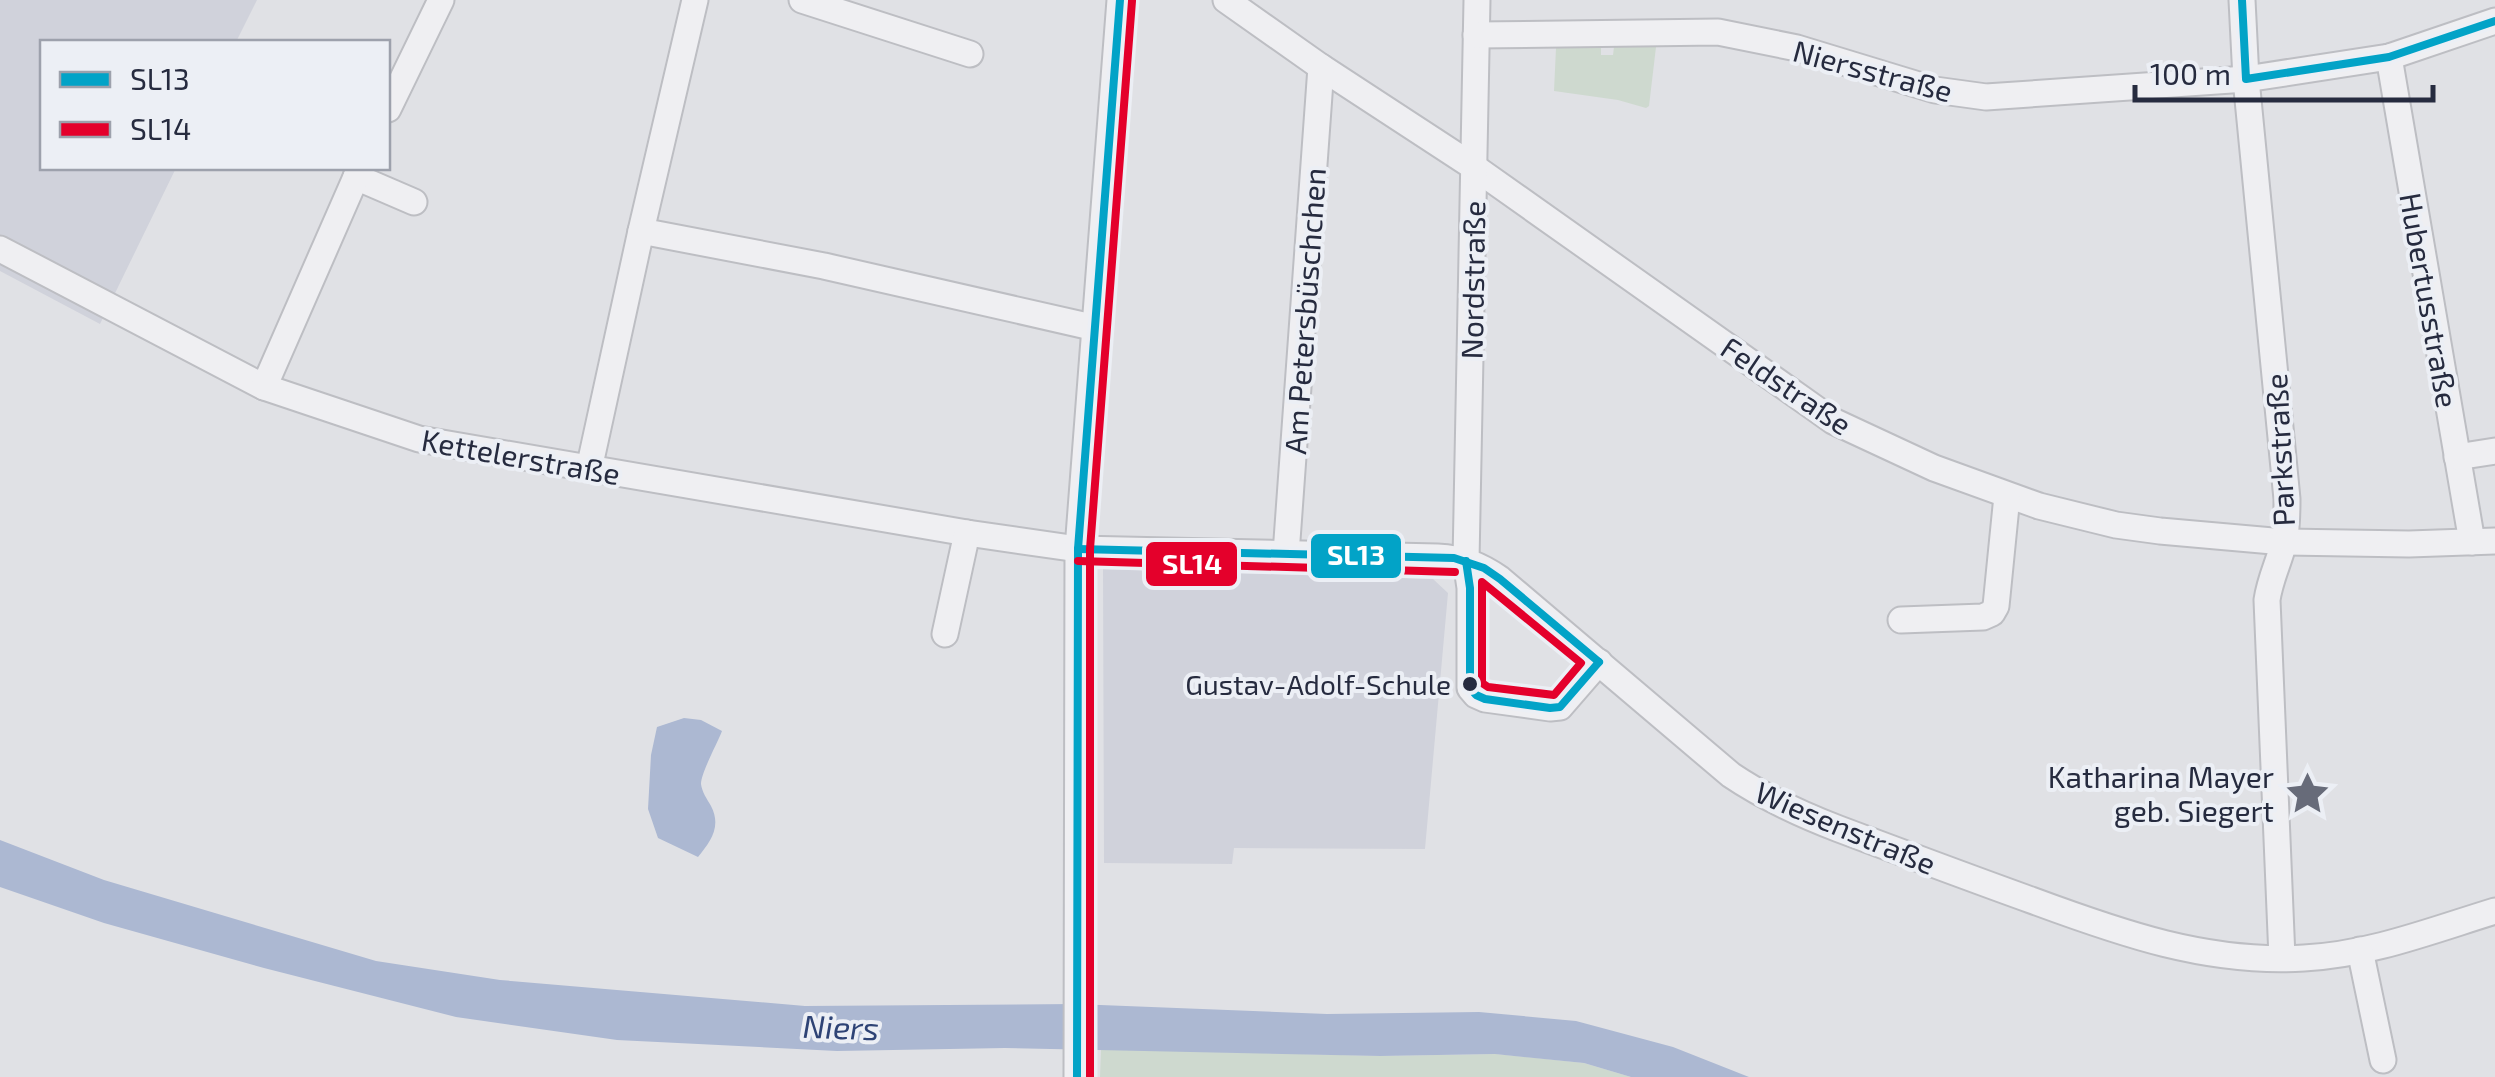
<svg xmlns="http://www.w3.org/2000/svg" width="2495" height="1077" font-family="'Exo 2',sans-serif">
  <rect width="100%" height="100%" fill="#e0e1e5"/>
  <g fill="#d0d2db">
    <path d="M0,0H257L236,42H42V168H176L100,324L0,271Z"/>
    <path d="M1103,569L1433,579L1448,593L1425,849L1234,848L1232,864L1104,863Z"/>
  </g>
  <g fill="#ced9cf">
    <path d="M1601,47V55H1613L1614,47H1656L1649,106L1646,108L1618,100L1554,91L1556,48Z"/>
    <path d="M1101,1049L1380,1056L1496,1054L1584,1063L1631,1077H1100Z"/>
  </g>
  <g fill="#acb8d2">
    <path d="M684,718L701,720L722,731C717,744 701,773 701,784C702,792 707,799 711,806C722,827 710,842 698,857L658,838L648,809L651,755L657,727Z"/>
    <path d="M0,840L104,880L376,961L500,980L805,1006L1075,1004L1327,1014L1479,1012L1576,1021L1673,1047L1749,1077H1631L1584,1063L1495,1054L1380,1056L1005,1048L837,1051L617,1040L456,1017L264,968L104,923L0,887Z"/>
  </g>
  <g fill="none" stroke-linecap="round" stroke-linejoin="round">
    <defs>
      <g id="minor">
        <path d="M802,0L970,54"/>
        <path d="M1226,0L1321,67L1474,167L1833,421L1934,468L2039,506L2116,525L2160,531L2284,542L2409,544L2495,541"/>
        <path d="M1477,0L1466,561L1470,588V688L1476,695L1485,699L1550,708L1560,707L1599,662"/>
        <path d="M2242,0L2246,79L2287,499C2287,513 2287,528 2284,542C2279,562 2270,579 2267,600L2282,958"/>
        <path d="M1476,35L1718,32L1797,48L1935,90L1986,97L2246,79L2389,57L2495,21"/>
        <path d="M2389,57L2472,542"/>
        <path d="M388,109L441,0"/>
        <path d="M356,177L414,202"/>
        <path d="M641,231L824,266L1096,328"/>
        <path d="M0,249L264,387L419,439L967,533L1078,549L1438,557C1462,558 1480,565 1500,579L1731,775C1765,798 1800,814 1839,829C1903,853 1967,877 2031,900C2120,933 2208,964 2304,958C2369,955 2433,930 2495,911"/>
        <path d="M264,387L360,168"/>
        <path d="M2457,457L2495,451"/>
        <path d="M589,469L641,231L695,0"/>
        <path d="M1286,554L1321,67"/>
        <path d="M1901,620L1983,617L1992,613L1996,606L2007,496"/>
        <path d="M945,634L967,533"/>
        <path d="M2360,950L2383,1060"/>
        <path d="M1077,1077L1078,549L1120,0"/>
      </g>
    </defs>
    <use href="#minor" stroke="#bdbec3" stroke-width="29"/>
    <use href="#minor" stroke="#efeff2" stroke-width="25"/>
    <defs>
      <g id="bus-1">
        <path d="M2242,0L2246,79L2389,57L2495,21"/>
        <path d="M1078,549L1454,558L1484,568L1500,579L1599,662"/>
        <path d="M1466,561L1470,588V688L1476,695L1485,699L1550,708L1560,707L1599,662"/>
        <path d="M1077,1077L1078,549L1120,0"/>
      </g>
      <g id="bus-2">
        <path d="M1078,561L1455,572"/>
        <path d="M1482,582L1581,663L1554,695L1488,687L1482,683Z"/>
        <path d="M1090,1077V549L1132,1"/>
      </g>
    </defs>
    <use href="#bus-1" stroke="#eceff5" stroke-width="15"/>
    <use href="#bus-2" stroke="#eceff5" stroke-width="15"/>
    <use href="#bus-1" stroke="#02a3c7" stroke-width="8"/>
    <use href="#bus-2" stroke="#e4002b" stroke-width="8"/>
  </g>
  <defs>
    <symbol id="sight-bare" viewBox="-9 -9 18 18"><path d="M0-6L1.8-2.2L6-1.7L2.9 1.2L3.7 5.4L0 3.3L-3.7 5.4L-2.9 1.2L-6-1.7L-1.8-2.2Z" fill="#676b79" stroke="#eceff5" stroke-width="2.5" paint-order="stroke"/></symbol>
  </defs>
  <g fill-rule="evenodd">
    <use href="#sight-bare" x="2276" y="762" width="63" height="63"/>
  </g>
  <circle fill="#262b3f" stroke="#eceff5" stroke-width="4" cx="1470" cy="684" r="9"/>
  <g text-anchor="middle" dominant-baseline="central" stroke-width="8" stroke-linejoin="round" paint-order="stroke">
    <g font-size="28" fill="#262b3f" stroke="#eceff5" text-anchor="end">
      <text x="1451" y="684">Gustav-Adolf-Schule</text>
    </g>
    <g font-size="30" fill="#262b3f" stroke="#eceff5">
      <text transform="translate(1873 70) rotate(15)">Niersstraße</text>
      <text transform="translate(1472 280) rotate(-89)">Nordstraße</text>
      <text transform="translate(2430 300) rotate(80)">Hubertusstraße</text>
      <text transform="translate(1304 311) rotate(-86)">Am Petersbüschchen</text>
      <text transform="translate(1787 385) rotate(34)">Feldstraße</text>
      <text transform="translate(2279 450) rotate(-93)">Parkstraße</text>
      <text transform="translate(521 456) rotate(10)">Kettelerstraße</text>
      <text transform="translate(1846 827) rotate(23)">Wiesenstraße</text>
    </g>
    <g font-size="30" fill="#262b3f" stroke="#eceff5" text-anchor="end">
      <text x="2274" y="776">Katharina Mayer<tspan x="2274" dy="34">geb. Siegert</tspan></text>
    </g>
    <g font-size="32" font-style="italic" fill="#2e4375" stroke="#eceff5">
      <text transform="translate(841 1026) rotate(2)">Niers</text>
    </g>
  </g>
  <g stroke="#eceff5" stroke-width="4">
    <rect x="1309" y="532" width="94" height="48" rx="10" fill="#02a3c7"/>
    <rect x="1144" y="540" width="95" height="48" rx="10" fill="#e4002b"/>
  </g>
  <g font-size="28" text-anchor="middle" font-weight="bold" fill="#fff">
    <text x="1356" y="565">SL13</text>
    <text x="1192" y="574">SL14</text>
  </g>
  <rect x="40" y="40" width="350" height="130" fill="#eceff5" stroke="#9da1ac" stroke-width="2.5"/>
  <rect x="60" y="72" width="50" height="15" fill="#02a3c7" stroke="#9da1ac" stroke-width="2.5"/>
  <text x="130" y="90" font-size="30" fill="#262b3f">SL13</text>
  <rect x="60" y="122" width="50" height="15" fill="#e4002b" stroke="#9da1ac" stroke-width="2.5"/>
  <text x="130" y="140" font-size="30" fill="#262b3f">SL14</text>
  <path d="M2135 85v15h298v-15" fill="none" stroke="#262b3f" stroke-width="5"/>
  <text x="2150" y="85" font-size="30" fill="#262b3f" stroke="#eceff5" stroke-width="8" paint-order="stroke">100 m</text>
</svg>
